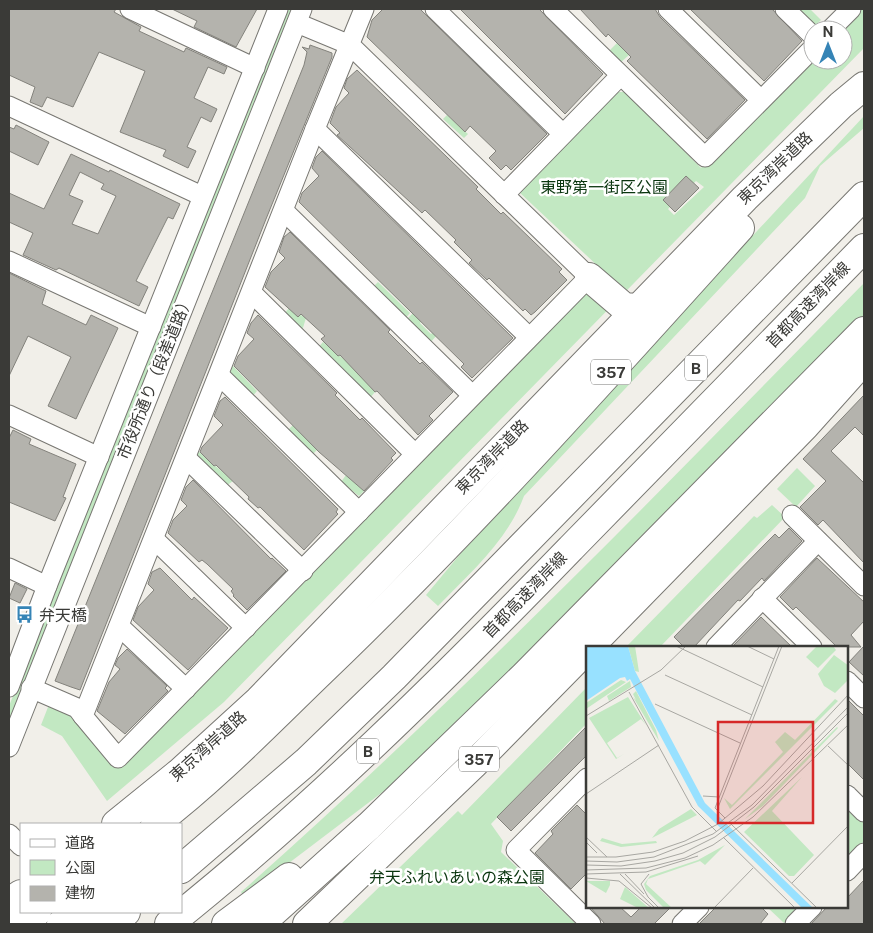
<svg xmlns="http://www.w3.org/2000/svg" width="873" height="933" font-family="'Public Sans','Noto Sans JP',sans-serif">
  <rect width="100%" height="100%" fill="#f1efe9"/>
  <g fill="#c2e8c2" fill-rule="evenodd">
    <path d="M286,9H293L9,723V706Z"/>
    <path d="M800,9H810L821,20L815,26L798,11Z"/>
    <path d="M857,9H864V48L224,702L107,801L62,736L41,725L50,702L79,719L119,765L602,270L519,192L615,92H626L701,168L813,54V60H843V30ZM696,181L704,187L674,215L668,209Z"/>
    <path d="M617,43L629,55L620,63L608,52Z"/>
    <path d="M447,115L468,134L464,138L443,119Z"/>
    <path d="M864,116V128L820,166L805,198L524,496C508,540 470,573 438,606L426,595L492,516Z"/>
    <path d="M378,282L410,313L404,320L372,288Z"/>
    <path d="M864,283V327L409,772L244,897L241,892C459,699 661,490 864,283Z"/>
    <path d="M289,308L306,318L302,331L284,314Z"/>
    <path d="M417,309L425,317L420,323L431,334L439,327L442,329L430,343L406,320Z"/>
    <path d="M323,342L347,362L375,392L370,398L317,349Z"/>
    <path d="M230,363L257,391L252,397L231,376Z"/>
    <path d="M293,425L317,450L312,455L287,431Z"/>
    <path d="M198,451C210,462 221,470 233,481L226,486L198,459Z"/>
    <path d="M797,468L815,486L796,507L777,489Z"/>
    <path d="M346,475L364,491L359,496L341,482Z"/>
    <path d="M772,505L785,517L660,647H626L754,516L757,518Z"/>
    <path d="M587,687V723L491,824L503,841L501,852L576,924H341L458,811L462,815Z"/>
    <path d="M847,804L864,821V841L847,859Z"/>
    <path d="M767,907H800L784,923Z"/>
  </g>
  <g fill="#b4b3ad" stroke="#83827c" fill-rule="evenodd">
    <path d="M9,9H116L114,12L141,27L139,31L184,52L186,48L227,67L224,74L208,67L194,98L217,109L211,122L201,117L187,147L196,151L188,168L163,156L166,150L120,132L145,71L99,52L73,107L47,97L42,107L30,102L35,87L9,75Z"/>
    <path d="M172,9H257L236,47L194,27L197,21Z"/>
    <path d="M383,9H420L547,134L511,170L506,165L501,170L489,158L496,151L470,126L465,132L367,37L372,20Z"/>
    <path d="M460,9H539L603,74L565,114Z"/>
    <path d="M580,9H655L660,17L745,100L707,139L627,61L631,57L608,34L606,37Z"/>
    <path d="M690,9H772L802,41L764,81Z"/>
    <path d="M310,45L332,53V57L266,219L80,690L71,687L55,681L304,65L307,52L302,47L309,49Z"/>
    <path d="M357,70L478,187L476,189L501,214L503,212L562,269L559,272L567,280L535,312L531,315L525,309L523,311L489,278L487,280L469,263L472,260L454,242L456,240L425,210L422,213L337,135L340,133L330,123L336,107L349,93L344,88L347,79Z"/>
    <path d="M16,125L49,142L38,165L9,151V127L14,129Z"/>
    <path d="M322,151L513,338L472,378L461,367L464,364L299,202L302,193L319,176L312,168L316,157Z"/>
    <path d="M71,154L109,172L110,170L180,204L173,219L168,217L136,281L148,287L139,306L59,268L56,270L23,255L33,233L9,222V193L44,209ZM80,172L104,184L101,189L116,196L98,234L72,224L83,201L69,195Z"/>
    <path d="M686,176L699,188L675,212L663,200Z"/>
    <path d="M290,232L390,330L388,332L420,364L422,362L453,392L429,416L433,420L418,435L377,391L375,392L340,355L338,356L321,339L325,336L301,314L298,317L265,287L271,272L285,258L279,252L284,237Z"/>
    <path d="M9,273L46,291L42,304L86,325L91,315L118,328L76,419L48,406L71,357L28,336L9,376Z"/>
    <path d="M258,315L337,393L335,395L360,420L362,418L396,453L391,458L393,460L364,491L319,452L234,366L238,356L254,339L247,333L251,323Z"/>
    <path d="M864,395V436L855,427L831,451L864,483V563L823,520L818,525L800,507L826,481L803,459Z"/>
    <path d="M225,397L338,509L336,512L338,514L304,550L260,507L258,508L248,499L249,497L216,465L214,466L200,452L202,447L223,425L214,416L220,401Z"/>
    <path d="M13,430L31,439L29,444L76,464L63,497L66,498L55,521L9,502V438Z"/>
    <path d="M193,480L271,559L272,558L286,571L247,610L233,596L234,595L231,591L233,589L207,564L202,560L199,562L168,533L173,520L187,506L181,500L186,487Z"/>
    <path d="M789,528L802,541L801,542L764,581L762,578L740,601L738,600L694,647H684L674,637L765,544L775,534L779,538Z"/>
    <path d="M817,558L864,602V621L851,635L861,647H837L796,607L793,610L780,597Z"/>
    <path d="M160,568L192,600L194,597L228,628L188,670L133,620L138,607L154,590L148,584L152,572Z"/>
    <path d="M15,583L27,589L20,603L9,598Z"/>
    <path d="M761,617L792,647H732Z"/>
    <path d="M864,646V676L849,662Z"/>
    <path d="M127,649L167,686L165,688L168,691L125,734L97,711L109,682L120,669L115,665L118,658Z"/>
    <path d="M847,699L864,716V780L847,763Z"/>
    <path d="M587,726V755L511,831L497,817Z"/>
    <path d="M577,805L587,815V873L571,889L535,853L553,834L551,831Z"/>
    <path d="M864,880V924H811L827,907H847V898Z"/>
    <path d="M590,907H620L631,917L641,907H671L654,924H605Z"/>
    <path d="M716,907H761L768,914L760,924H699Z"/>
  </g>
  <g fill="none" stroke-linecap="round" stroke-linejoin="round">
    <defs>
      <g id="minor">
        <path d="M130,9L255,68"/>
        <path d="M435,9L563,134"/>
        <path d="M553,9L705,157L813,48"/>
        <path d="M668,9L761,100"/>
        <path d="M785,9L813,36"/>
        <path d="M297,23L350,45L589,277L118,758L83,716C161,520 238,325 315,129C331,89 348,49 364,9"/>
        <path d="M830,30L851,9"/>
        <path d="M9,106L202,196"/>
        <path d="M315,129L529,337"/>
        <path d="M504,195L620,76"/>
        <path d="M284,211L472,395"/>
        <path d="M9,261L151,327"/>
        <path d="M252,293L415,454"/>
        <path d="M219,375L359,512"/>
        <path d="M9,415L99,457"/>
        <path d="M186,458L303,571"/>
        <path d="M792,515L864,586"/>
        <path d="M154,539L246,628"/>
        <path d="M9,568L47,586"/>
        <path d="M762,598L812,647"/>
        <path d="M119,626L186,689"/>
        <path d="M716,647L818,541"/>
        <path d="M847,681L864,698"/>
        <path d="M9,687L47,586L278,9"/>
        <path d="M31,688L77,708L83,716"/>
        <path d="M9,747L302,9"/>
        <path d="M587,778L516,850L591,924"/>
        <path d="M847,795L864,812"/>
        <path d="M9,834L21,846"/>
        <path d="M847,871L864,853"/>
        <path d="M89,912L102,924"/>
        <path d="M682,924L699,907"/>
        <path d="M795,924L812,907"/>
      </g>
      <g id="highway">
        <path d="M589,277L624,307L636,308"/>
        <path d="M589,647L805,426L864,360"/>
        <path d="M116,824L179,773L259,700L745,198L841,105L864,86"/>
        <path d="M155,824C215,778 268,723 322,671C469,530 604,379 740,228"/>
        <path d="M181,869L306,762L394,677L864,196"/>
        <path d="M9,902L21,894"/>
        <path d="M17,924L37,912"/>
        <path d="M61,924L78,912"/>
        <path d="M109,924L126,912"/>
        <path d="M169,924C313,809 443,680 571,548C669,448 767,348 864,248"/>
        <path d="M226,924L289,877"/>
        <path d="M260,924L369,826L524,676L864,331"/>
        <path d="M307,924L473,765L587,649"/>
      </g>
    </defs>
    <use href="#minor" stroke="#787772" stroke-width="21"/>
    <use href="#highway" stroke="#787772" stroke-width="30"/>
    <use href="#minor" stroke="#fff" stroke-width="19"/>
    <use href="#highway" stroke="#fff" stroke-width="28"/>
  </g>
  <defs>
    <symbol id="bus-bare" viewBox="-9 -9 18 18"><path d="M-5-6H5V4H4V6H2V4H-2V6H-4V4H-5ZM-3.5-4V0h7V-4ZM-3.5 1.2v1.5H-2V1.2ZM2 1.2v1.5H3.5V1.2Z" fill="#3584b6" stroke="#fff" stroke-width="2.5" paint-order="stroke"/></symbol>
  </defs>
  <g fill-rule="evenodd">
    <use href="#bus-bare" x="12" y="602" width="25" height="25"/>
  </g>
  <g text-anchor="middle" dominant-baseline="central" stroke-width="5" stroke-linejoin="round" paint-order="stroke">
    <g fill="#fff" stroke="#757573" stroke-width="1">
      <rect x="685" y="355.5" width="22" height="25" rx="4"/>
      <rect x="591" y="359.5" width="40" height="25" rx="4"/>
      <rect x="357" y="738.5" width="22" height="25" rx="4"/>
      <rect x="459" y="746.5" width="40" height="25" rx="4"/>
    </g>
    <g font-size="15" font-weight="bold" fill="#3a3a37">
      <text x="696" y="368">B</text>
      <text x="611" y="372">357</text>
      <text x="368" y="751">B</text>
      <text x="479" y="759">357</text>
    </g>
    <g font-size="16" fill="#3a3a37" stroke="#fff">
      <text transform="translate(775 168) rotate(-44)">東京湾岸道路</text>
      <text transform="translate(808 305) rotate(-46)">首都高速湾岸線</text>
      <text transform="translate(155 377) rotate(-68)">市役所通り（段差道路）</text>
      <text transform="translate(492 457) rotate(-46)">東京湾岸道路</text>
      <text transform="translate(525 595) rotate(-46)">首都高速湾岸線</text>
      <text transform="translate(208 746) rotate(-42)">東京湾岸道路</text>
    </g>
    <g font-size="16" fill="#09350e" stroke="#fff">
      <text x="604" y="187">東野第一街区公園</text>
      <text x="457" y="877">弁天ふれいあいの森公園</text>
    </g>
    <g font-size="16" fill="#3a3a37" stroke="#fff" text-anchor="start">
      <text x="39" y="615">弁天橋</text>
    </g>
  </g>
  <g transform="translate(586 646)">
    <rect width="262" height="262" fill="#f1efe9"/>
    <path d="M42,0H49L53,26L49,25ZM231,0H247L250,4L232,22L220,11ZM248,9L263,20L262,34L249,47L238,40L232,28ZM35,34L40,36L0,63V57ZM44,35L45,41L23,55L21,50ZM50,45L70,84L73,95L47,51L50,54L47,48ZM42,51L60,79L55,73L21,97L31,112L38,108L30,113L3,72ZM249,53L252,55L144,163L138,152L146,159L197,106L189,96L199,86L209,94ZM252,82L177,160L159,173L251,81ZM216,131L186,165L228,209L208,230H203L158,186ZM105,163L111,169L66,192L73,183ZM16,192L36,198L70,195L71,197L35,201L14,195ZM139,199L119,219L114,215L62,233L60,238L86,262H78L60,244L58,238L64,230L112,214ZM0,235H24V239L20,247ZM39,241L63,262H52L34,253Z" fill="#c2e8c2"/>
    <path d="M0,0H42L49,25L119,157L227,262H216L112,160L44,33L41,35L39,31L34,32L0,55Z" fill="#98e1ff"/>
    <path fill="none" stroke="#a8a7a2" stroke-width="1" d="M90,0L177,41M161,0L188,13M79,29L166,69M43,46L106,161L131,186M69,58L154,97M0,70L75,24L100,0M242,100L263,120M0,148L73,99M117,150L133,151M131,164L196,0M139,172L129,162L193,0M145,178L231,262M0,191L21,211M137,191L209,262M0,196L11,207M0,211H30L67,206L99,195L132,178L177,140L263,48M0,215L31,216L68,211L127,188L166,159L263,60M0,219L35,220L69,215L97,207L129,191L168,161L263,66M0,224L60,222L99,212L127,199L167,171L263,78M0,228L60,226L112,210M34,228L69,262M39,228L58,248M0,232L33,235L66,262M206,237L263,179M62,251L73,262M62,251L55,238L63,228M128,262L167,222"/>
    <path fill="#d62828" fill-opacity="0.15" stroke="#d62828" stroke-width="2.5" d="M132,76H227V177H132Z"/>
    <rect width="262" height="262" fill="none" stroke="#3a3a37" stroke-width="2.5"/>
  </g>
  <rect width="873" height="933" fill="none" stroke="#3a3a37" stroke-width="20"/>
  <rect x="20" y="823" width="162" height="90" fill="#ffffff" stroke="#b0b0af"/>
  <rect x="30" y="839" width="25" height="8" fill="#ffffff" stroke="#b0b0af"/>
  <text x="65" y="848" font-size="15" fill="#3a3a37">道路</text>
  <rect x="30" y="860" width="25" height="15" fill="#c2e8c2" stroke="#b0b0af"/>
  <text x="65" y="873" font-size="15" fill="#3a3a37">公園</text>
  <rect x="30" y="886" width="25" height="15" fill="#b4b3ad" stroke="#b0b0af"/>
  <text x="65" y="898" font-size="15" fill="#3a3a37">建物</text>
  <g transform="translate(828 45)"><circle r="24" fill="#ffffff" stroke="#b0b0af"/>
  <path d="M0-4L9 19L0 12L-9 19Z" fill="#3584b6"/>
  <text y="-8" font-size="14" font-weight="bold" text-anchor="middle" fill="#3a3a37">N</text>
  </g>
</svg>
